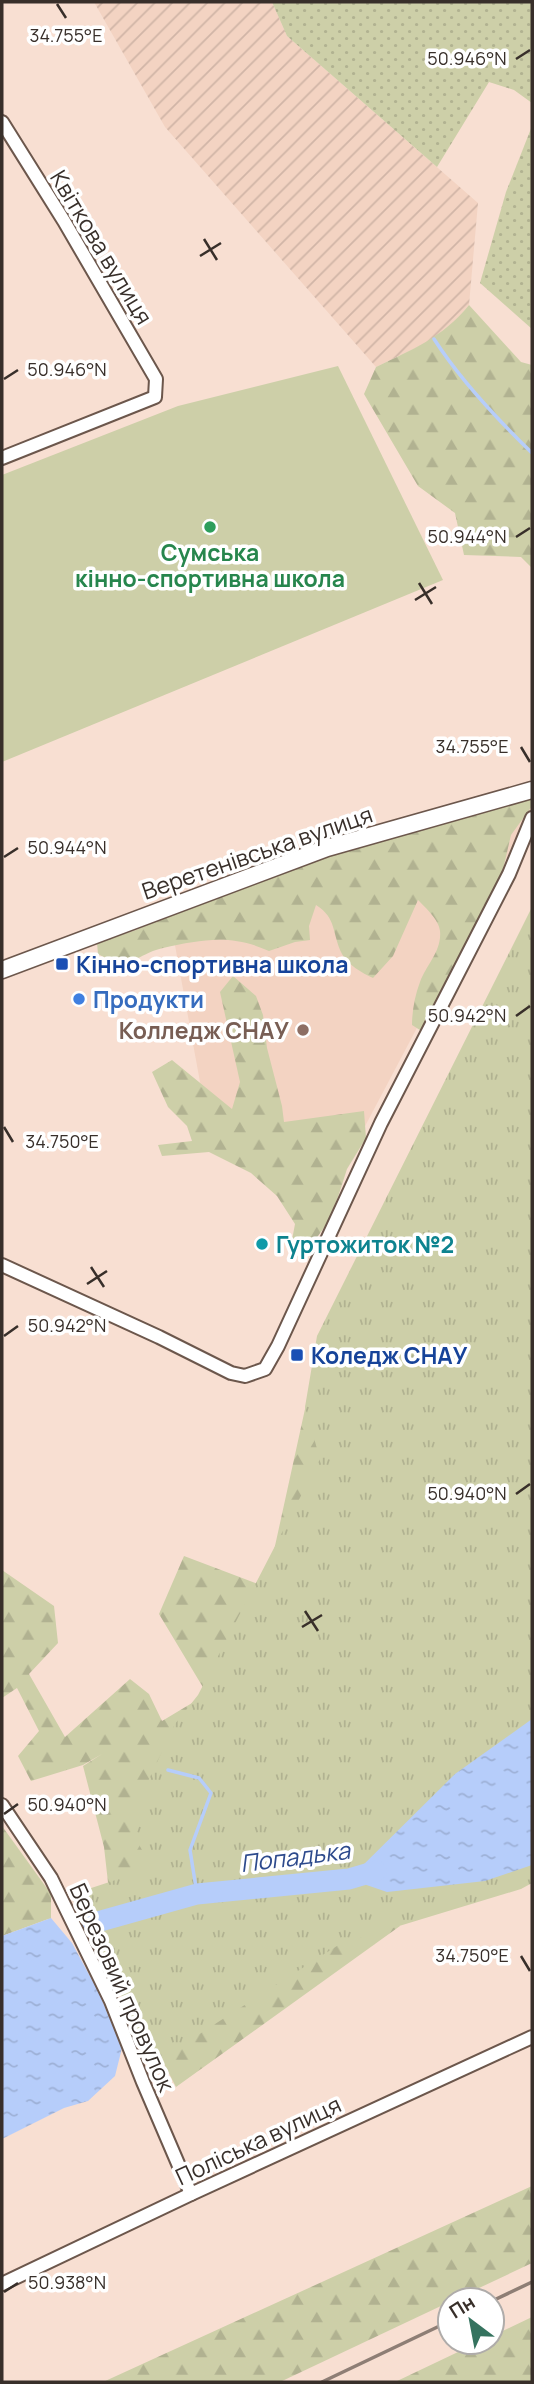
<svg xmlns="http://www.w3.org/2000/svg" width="534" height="2384" font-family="Manrope,sans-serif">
  <defs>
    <pattern id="industrial-furrows" width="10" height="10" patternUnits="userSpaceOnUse" patternTransform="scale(1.75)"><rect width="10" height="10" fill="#f3d3c2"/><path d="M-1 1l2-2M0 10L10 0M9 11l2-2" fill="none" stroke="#d1b5a7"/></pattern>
    <pattern id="forest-firs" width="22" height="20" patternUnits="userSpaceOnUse" patternTransform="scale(1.75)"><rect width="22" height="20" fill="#cdcfa8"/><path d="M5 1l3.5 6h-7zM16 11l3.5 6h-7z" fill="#b1b291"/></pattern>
    <pattern id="park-tufts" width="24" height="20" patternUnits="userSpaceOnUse" patternTransform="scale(1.75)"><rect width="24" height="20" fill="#cdcfa8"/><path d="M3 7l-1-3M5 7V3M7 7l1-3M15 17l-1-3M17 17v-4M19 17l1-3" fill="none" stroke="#b1b291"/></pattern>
    <pattern id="garden-dots" width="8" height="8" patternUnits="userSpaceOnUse" patternTransform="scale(1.75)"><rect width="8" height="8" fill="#cdcfa8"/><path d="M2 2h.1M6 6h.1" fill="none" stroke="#b1b291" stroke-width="1.8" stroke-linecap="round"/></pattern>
    <pattern id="water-ripples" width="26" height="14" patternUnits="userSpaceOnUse" patternTransform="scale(1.75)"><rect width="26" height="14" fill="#b6cdfa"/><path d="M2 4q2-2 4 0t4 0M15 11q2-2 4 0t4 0" fill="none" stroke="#9db0d6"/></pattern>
  </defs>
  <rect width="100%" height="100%" fill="#f8dfd2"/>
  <path fill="#f3d3c2" d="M532,795V810L325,1202L211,1142L170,918Z"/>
  <path fill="url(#industrial-furrows)" d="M94,2H272L287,36L478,203L469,305L454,323L434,339L376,367L165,127Z"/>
  <path fill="#cdcfa8" d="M338,366L443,580L2,762V475L178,406Z"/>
  <g fill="url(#forest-firs)">
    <path d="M469,305L521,362L532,365V568L521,557L464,555L455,513L418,486L364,394L376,367C413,349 442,338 469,305Z"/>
    <path d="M532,793V806L511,835L502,874L423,1032L412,1025C412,1011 415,995 420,982C426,965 442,951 440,931C439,920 426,908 418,900L393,956L373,978C362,973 348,965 342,954C332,934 337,918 316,905L309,926L310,940L295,942L269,951C232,934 203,939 163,948C133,955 133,973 98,954L97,943L136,930L165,917L363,840Z"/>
    <path d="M233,976L256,996L263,1015L267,1048L282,1106L284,1122L364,1111L366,1138L347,1169L338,1197L326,1225L302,1258L289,1256L295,1224L277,1196L251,1173L209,1152L162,1156L158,1145L192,1141L187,1126L168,1107L152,1072L172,1060L232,1109L240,1082L220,992Z"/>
    <path d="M321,1336L349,1881L400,1926L176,2087L110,1959V1900L104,1847L83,1766L102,1754L83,1765L31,1781L18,1756L39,1731L17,1688L2,1698V1570L54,1606L58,1643L29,1674L65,1737L130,1679L149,1694L162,1721L207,1694L159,1614L184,1556L266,1587Z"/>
    <path d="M2,1826L51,1894V1918L2,1936Z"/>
    <path d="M532,2186V2263L280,2382H103Z"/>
    <path d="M532,2317V2382H395L479,2342H492V2336Z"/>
  </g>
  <path fill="url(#park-tufts)" d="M532,907V1883L521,1889L340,1944L151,2065L118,1988L70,1895L152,1868L137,1841L135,1809L175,1724L198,1695L320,1459L305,1407L317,1336Z"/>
  <g fill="url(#garden-dots)">
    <path d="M272,2H532V103L514,90L489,82L437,167L287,36Z"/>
    <path d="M532,126V329L480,283L506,192Z"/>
  </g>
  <g fill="url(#water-ripples)">
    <path d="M532,1719V1865L485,1881L387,1892L349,1879L455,1774Z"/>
    <path d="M51,1918L72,1943L99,1993L122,2048L115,2076L88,2101L64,2108L2,2139V1936Z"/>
  </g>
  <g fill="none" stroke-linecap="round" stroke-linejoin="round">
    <g stroke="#b6cdfa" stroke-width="3.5">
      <path d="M434,339C461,381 496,418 532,453"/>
      <path d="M168,1770L199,1778L211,1793L190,1850L197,1894"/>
    </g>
    <path stroke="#b6cdfa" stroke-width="21" d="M90,1924L197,1894L349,1879L376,1871"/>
    <defs>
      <g id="street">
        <path d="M2,122L64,221L156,379L155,397L2,458"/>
        <path d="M2,1265L159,1337L231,1373L245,1376L265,1369L278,1346L381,1123L509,874L532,818"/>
        <path d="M2,1805L51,1878L111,2001L143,2082L191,2194"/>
        <path d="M2,2284L191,2194L532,2037"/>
      </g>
      <path id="secondary" d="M2,970L327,848L532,790"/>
    </defs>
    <use href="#street" stroke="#6c574c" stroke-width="16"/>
    <use href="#secondary" stroke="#6c574c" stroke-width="19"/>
    <use href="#street" stroke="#fff" stroke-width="12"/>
    <use href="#secondary" stroke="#fff" stroke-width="16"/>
    <g stroke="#8e7e75" stroke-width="3.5">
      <path d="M492,2301L532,2282"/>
      <path d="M322,2382L450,2321"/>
    </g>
  </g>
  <path fill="none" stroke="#382f2a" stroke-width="2.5" d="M57,4L66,18M516,59L530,50M204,239L217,260M200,256L221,243M4,379L18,370M516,537L530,528M419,583L432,604M415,600L436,587M521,747L530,762M4,857L18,848M516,1016L530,1006M4,1127L13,1142M91,1267L104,1287M87,1284L107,1271M4,1336L18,1326M516,1494L530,1484M305,1611L318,1631M302,1627L322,1615M4,1814L18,1804M521,1956L530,1971M4,2292L18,2283"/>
  <circle fill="#2e9e5b" stroke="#fff" stroke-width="2.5" cx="210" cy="527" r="7"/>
  <g fill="#1a4fb4" stroke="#fff" stroke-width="2.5">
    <rect x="55" y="957" width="14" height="14" rx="3.5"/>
    <rect x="290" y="1348" width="14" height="14" rx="3.5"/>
  </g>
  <circle fill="#3f7fe0" stroke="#fff" stroke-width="2.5" cx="79" cy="999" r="7"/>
  <circle fill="#8d6e63" stroke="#fff" stroke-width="2.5" cx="303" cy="1030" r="7"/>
  <circle fill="#0f9aa8" stroke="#fff" stroke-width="2.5" cx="262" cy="1244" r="7"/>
  <g text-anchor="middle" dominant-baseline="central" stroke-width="7" stroke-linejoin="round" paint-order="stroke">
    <g font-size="23" fill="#382f2a" stroke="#fff">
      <text transform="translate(102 247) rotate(59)">Квіткова вулиця</text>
      <text transform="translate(257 852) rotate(-19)">Веретенівська вулиця</text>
      <text transform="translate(123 1987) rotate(66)">Березовий провулок</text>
      <text transform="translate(258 2140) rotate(-25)">Поліська вулиця</text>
    </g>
    <g font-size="23" font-weight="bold" fill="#27864d" stroke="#fff">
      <text x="210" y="552">Сумська<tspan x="210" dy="26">кінно-спортивна школа</tspan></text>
    </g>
    <g font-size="23" font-weight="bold" fill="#164399" stroke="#fff" text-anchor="start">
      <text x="76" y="964">Кінно-спортивна школа</text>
      <text x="311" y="1355">Коледж СНАУ</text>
    </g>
    <g font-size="23" font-weight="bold" fill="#366cbe" stroke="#fff" text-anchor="start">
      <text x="93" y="999">Продукти</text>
    </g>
    <g font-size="23" font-weight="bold" fill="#785e54" stroke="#fff" text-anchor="end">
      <text x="289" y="1030">Колледж СНАУ</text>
    </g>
    <g font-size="23" font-weight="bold" fill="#0d838f" stroke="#fff" text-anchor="start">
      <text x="276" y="1244">Гуртожиток №2</text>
    </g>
    <g font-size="24" font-style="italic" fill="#2d4a8c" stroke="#fff">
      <text transform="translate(295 1856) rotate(-7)">Попадька</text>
    </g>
  </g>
  <g font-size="18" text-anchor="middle" fill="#382f2a" stroke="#fff" stroke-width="7" stroke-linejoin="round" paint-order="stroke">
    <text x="66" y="42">34.755°E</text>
    <text x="467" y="65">50.946°N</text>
    <text x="67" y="376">50.946°N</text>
    <text x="467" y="543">50.944°N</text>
    <text x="472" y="753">34.755°E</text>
    <text x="67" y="854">50.944°N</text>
    <text x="467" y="1022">50.942°N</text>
    <text x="62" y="1148">34.750°E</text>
    <text x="67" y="1332">50.942°N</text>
    <text x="467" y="1500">50.940°N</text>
    <text x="67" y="1811">50.940°N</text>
    <text x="472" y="1962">34.750°E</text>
    <text x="67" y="2289">50.938°N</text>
  </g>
  <rect width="534" height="2384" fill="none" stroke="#382f2a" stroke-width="7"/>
  <g transform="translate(471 2321) rotate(328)"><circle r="33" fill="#ffffff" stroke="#afacaa" stroke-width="2"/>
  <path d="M0-5L12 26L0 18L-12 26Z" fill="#35735f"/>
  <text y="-10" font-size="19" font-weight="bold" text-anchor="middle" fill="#382f2a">Пн</text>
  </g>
</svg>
